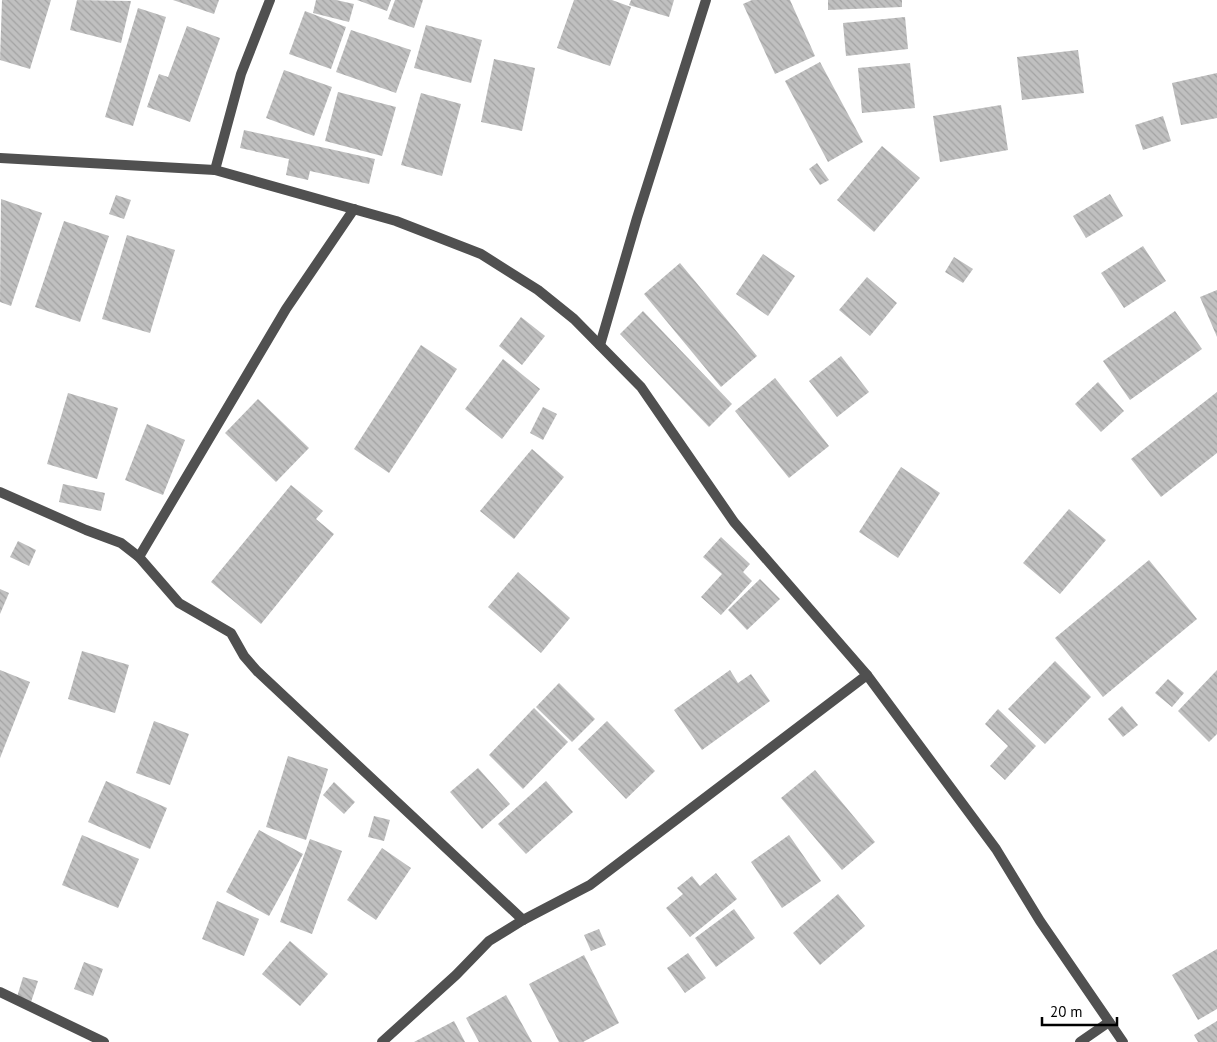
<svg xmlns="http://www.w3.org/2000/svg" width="1217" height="1042" font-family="'PT Sans',sans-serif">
  <defs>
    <pattern id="building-back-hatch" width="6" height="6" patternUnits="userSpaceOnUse" patternTransform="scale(1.25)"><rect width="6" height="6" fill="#c0c0c0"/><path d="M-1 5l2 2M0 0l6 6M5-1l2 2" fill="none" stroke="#a3a3a3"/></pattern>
  </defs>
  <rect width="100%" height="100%" fill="#fff"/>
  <g fill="url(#building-back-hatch)">
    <path d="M2,0H51L30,69L0,60Z"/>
    <path d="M77,0L131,1L121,43L70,30Z"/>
    <path d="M173,0H219L214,14Z"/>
    <path d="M316,0H336L354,4L349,22L313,13Z"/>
    <path d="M357,0H391L387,11Z"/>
    <path d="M395,0H423L414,28L388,19Z"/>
    <path d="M574,0H612L631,7L610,66L557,48Z"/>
    <path d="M631,0H674L669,17L629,5Z"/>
    <path d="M752,0H790L815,56L775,74L743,4Z"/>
    <path d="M828,0H902V7L828,10Z"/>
    <path d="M138,8L166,17L133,126L105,117Z"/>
    <path d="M305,11L346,27L331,69L289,54Z"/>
    <path d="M905,17L908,49L846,56L843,23Z"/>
    <path d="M426,25L482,40L471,83L414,68Z"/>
    <path d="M187,26L220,38L190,122L147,107L159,74L168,77Z"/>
    <path d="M351,30L411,50L396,93L336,72Z"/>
    <path d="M1078,50L1084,93L1022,100L1017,57Z"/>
    <path d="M494,59L535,68L522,131L481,122Z"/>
    <path d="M820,62L863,142L828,162L785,81Z"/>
    <path d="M910,63L915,108L862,113L858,68Z"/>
    <path d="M284,70L332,87L314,136L266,118Z"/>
    <path d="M1217,73V118L1181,125L1172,83Z"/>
    <path d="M338,92L396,107L382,156L325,141Z"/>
    <path d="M421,93L461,104L442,176L401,165Z"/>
    <path d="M1001,105L1008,150L940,162L933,116Z"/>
    <path d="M1163,116L1171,141L1143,150L1135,125Z"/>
    <path d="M244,130L375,159L369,184L310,171L308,180L286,175L289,159L240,148Z"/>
    <path d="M882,146L920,178L874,232L837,200Z"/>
    <path d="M817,163L829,180L820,185L809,169Z"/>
    <path d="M1110,194L1123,216L1086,238L1073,216Z"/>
    <path d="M116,195L131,200L124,219L109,214Z"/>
    <path d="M1,199L42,213L11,306L0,302Z"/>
    <path d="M64,221L109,236L80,322L35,307Z"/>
    <path d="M127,235L175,250L150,333L102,319Z"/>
    <path d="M1143,246L1166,281L1124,308L1101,273Z"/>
    <path d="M763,254L795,276L768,316L736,294Z"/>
    <path d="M954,257L973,269L963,283L945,272Z"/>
    <path d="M680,263L757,356L721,387L644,294Z"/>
    <path d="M867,277L897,303L870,336L839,310Z"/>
    <path d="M1217,290V337L1200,297Z"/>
    <path d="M643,311L732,404L709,427L620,334Z"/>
    <path d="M1175,311L1202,349L1130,400L1103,361Z"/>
    <path d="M521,317L545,336L522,365L499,346Z"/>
    <path d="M421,345L457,369L389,473L354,449Z"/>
    <path d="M841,356L869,392L837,417L809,381Z"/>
    <path d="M503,359L540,389L502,439L465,409Z"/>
    <path d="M775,378L829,446L789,478L735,411Z"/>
    <path d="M1098,382L1124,411L1101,432L1075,404Z"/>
    <path d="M1217,392V453L1161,497L1131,459Z"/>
    <path d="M68,393L118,408L97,479L47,464Z"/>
    <path d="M258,399L309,448L276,482L225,433Z"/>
    <path d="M543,407L557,414L543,440L530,433Z"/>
    <path d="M147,424L185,440L163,495L125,480Z"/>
    <path d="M532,449L564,477L514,539L480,511Z"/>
    <path d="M901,467L940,493L898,558L859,532Z"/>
    <path d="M63,484L105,493L101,511L59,502Z"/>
    <path d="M291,485L323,511L316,519L334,534L261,624L211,582Z"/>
    <path d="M1069,509L1106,540L1060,594L1023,563Z"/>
    <path d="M721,537L750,564L743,572L752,581L721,615L701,597L722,574L703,557Z"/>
    <path d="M18,541L36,550L29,566L10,557Z"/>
    <path d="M1149,560L1197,619L1103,697L1055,638Z"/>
    <path d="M518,572L570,618L541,653L488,607Z"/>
    <path d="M760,579L780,599L747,630L728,610Z"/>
    <path d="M0,589L9,593L0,614Z"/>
    <path d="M82,651L129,665L115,713L68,699Z"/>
    <path d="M1055,661L1091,697L1045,744L1008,709Z"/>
    <path d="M0,670L30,682L0,758Z"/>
    <path d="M730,670L738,683L751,674L770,701L702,750L674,710Z"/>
    <path d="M1217,670V734L1209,742L1178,711Z"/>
    <path d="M1168,679L1184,693L1172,707L1155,693Z"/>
    <path d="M559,683L595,719L572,742L536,707Z"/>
    <path d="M1122,706L1138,725L1123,737L1108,719Z"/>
    <path d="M534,708L568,742L523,789L489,755Z"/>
    <path d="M998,709L1036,746L1005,780L990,766L1008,746L985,724Z"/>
    <path d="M154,721L189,734L170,785L136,773Z"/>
    <path d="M607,721L655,771L626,799L578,749Z"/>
    <path d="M288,756L328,769L306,840L266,827Z"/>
    <path d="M478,768L510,804L482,829L450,792Z"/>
    <path d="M815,770L875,842L842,870L781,798Z"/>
    <path d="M106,781L167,808L150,849L88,822Z"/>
    <path d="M546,781L573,812L526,854L498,824Z"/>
    <path d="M334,782L355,802L344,814L323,795Z"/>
    <path d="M374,816L390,820L384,841L368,837Z"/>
    <path d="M259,830L303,854L269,916L226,892Z"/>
    <path d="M82,835L139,859L118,908L62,885Z"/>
    <path d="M789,835L821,881L782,908L751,862Z"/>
    <path d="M310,839L342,851L312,934L280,922Z"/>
    <path d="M382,848L411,868L376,920L347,900Z"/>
    <path d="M716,873L737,899L690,937L666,908L683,894L677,888L692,876L700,886Z"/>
    <path d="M838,894L865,926L820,965L793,933Z"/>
    <path d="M217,901L259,919L244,956L202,939Z"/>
    <path d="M734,909L755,938L716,967L695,938Z"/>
    <path d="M599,929L606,945L591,951L584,935Z"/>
    <path d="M290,941L328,974L300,1006L262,974Z"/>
    <path d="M1217,949V1009L1198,1020L1172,975Z"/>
    <path d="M688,953L706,978L685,993L667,968Z"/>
    <path d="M584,955L619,1023L583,1042H559L529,984Z"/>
    <path d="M84,962L103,969L93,996L74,989Z"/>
    <path d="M23,977L38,981L31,1002L17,997Z"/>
    <path d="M506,995L532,1042H479L466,1018Z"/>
    <path d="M454,1021L465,1042H414Z"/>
    <path d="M1217,1021V1042H1198L1194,1035Z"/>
  </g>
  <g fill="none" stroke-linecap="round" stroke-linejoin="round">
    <g stroke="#505050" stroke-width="10">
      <path d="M0,158L215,170L396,221L481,254L538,290L574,319L641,387L734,522L867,675L996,849L1040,921L1123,1042"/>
      <path d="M215,170L241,74L270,0"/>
      <path d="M600,345L637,218L706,0"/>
      <path d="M0,492L86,530L121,543L139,557L179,603L231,633L244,656L257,671L523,920"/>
      <path d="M139,557L286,309L354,209"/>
      <path d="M0,992L104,1042"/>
      <path d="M382,1042L456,975L489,941L523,920L590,885L867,675"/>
      <path d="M1080,1042L1109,1022"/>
    </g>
  </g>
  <path d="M1042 1017v8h75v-8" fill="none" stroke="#000000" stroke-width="2.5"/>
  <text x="1050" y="1017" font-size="15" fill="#000000" stroke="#ffffff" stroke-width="4" paint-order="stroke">20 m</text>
</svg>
